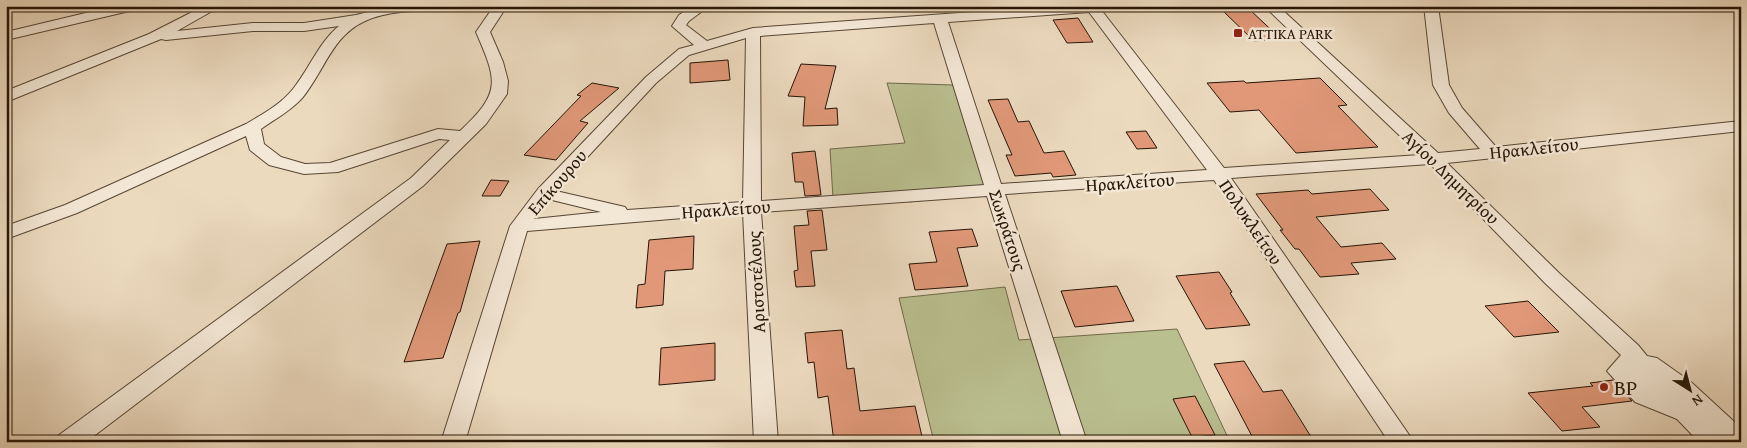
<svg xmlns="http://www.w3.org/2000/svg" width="1747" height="448" font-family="'Gentium Book Plus',serif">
  <rect width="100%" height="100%" fill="#ecdabf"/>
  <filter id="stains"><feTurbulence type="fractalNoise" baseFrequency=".004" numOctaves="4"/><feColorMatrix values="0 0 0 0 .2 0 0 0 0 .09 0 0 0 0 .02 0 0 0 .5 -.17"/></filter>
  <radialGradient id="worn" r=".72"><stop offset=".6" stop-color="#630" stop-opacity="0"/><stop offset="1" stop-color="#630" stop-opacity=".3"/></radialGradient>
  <g fill="#babf90" stroke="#706a4a">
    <path d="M887,83L953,85L987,194L909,202L907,191L833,198L830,149L905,143Z"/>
    <path d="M1005,287L1019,340L1177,329L1230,442H934L899,298Z"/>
  </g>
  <g fill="#e09879" stroke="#251505">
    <path d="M1249,9L1281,39L1254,41L1223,11Z"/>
    <path d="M1078,18L1093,42L1067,43L1053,20Z"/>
    <path d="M728,60L730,80L690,83V63Z"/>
    <path d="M801,64L836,66L825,109L837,108L838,125L803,126L805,97L788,96Z"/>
    <path d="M1320,78L1347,105L1338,106L1378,147L1296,153L1259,110L1230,112L1207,83L1244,81L1246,83Z"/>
    <path d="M592,83L619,88L580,121L588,123L556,160L524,155L581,96L577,95Z"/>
    <path d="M1008,99L1018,122L1029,121L1044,153L1064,151L1076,175L1053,177L1051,173L1015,176L1006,155H1012L988,100Z"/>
    <path d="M1146,131L1157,148L1137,149L1126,132Z"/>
    <path d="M815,151L821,195L805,196L803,182H795L792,153Z"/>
    <path d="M491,180L509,181L500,196H482Z"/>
    <path d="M1370,189L1389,210L1316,217L1341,247L1382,243L1396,259L1351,263L1359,274L1320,277L1299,249H1295L1280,230H1283L1256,194L1308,190L1312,194Z"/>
    <path d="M822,210L827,250L811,251L815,286L796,287L794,271L798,270L794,226L809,225L807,211Z"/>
    <path d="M972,229L978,246L957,248L968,286L915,290L909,264L937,262L929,232Z"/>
    <path d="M694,236L693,269L665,271L663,305L636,308L638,285L645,284L649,240Z"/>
    <path d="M480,241L460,312L458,313L443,358L404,362L447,244Z"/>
    <path d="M1219,272L1232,292L1230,293L1250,325L1206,329L1176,276Z"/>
    <path d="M1117,286L1134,321L1075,327L1061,291Z"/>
    <path d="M1528,301L1559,332L1514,337L1485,306Z"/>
    <path d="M842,330L847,369L854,368L860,411L915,406L923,441L834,442L828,396L818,398L814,362L808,363L805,333Z"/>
    <path d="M715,343V380L659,385L661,348Z"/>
    <path d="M1244,361L1263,392L1282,390L1313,440L1255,442L1214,364Z"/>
    <path d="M1613,380L1632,401L1582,407L1600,427L1562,431L1528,393L1593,386L1590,383Z"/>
    <path d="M1195,396L1215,435L1192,437L1173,399Z"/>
  </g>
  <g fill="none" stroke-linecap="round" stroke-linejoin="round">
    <defs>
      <g id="minor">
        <path d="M115,6H139L138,9L6,40V32Z"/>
        <path d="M204,6H221L177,31L253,23H304L356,15L392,6H466L460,10C429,11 394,8 365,21C333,35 324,71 303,97C292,110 275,119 261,129L264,144L281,157L305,164L330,163L438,129L460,131C502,92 497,81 476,32L494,6H507L490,32L503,62L508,81L507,94L486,124L423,186L86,442H56L59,435L411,178L450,140L439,139L338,172L304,174L269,165L250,150L246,136L77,213L6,239V226L65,205L246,124C263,114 281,104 293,89C310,68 319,42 339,26L304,31H253L166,40L161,39L6,102V91L149,34Z"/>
        <path d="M693,6H709L689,21L686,25L707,41L753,28L1054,6H1119L1118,9L1102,11L1224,168L1420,155L1264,6H1278L1438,153L1480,149L1449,113L1433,85L1424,6H1438L1449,85L1462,108L1496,147L1741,121V131L1447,163L1559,273L1638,345L1647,356L1657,358L1691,382L1741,428V442H1699L1677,419L1635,402L1607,371L1621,355L1545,283L1430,164L1231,178L1414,442H1389L1214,180L1005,194L1087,442H1063L987,196L761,212L778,442H754L743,213L527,231L465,442H441L510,226L538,189L646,77L679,49L694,45L672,26L679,15ZM1089,12L1207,170L1001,184L948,22ZM934,23L984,185L761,201L760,36ZM746,38L743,202L627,210L625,207L556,191L656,83L689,55ZM548,199L601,212L534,219Z"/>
      </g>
    </defs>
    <use href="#minor" stroke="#574634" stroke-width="2"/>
    <use href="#minor" fill="#f3e7d5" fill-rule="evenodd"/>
  </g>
  <g fill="#8f2418" stroke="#f3e7d5" stroke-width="2">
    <rect x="1233" y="28" width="10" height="10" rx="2.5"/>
    <circle cx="1604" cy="387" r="5"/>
  </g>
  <g text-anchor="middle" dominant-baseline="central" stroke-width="5" stroke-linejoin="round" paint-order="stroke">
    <g font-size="15" fill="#251505" stroke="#f3e7d5" text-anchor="start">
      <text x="1248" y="33">ATTIKA PARK</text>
    </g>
    <g font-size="18" fill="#251505" stroke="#f3e7d5">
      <text transform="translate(1534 148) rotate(-6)">Ηρακλείτου</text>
      <text transform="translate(1451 177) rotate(44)">Αγίου Δημητρίου</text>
      <text transform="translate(557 182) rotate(-49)">Επίκουρου</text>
      <text transform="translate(1130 182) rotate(-4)">Ηρακλείτου</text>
      <text transform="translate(726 209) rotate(-4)">Ηρακλείτου</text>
      <text transform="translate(1251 222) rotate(56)">Πολυκλείτου</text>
      <text transform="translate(1008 230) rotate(72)">Σωκράτους</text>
      <text transform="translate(756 282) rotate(-93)">Αριστοτέλους</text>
    </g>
    <g font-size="21" fill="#251505" stroke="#f3e7d5" text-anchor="start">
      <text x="1614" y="387">BP</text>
    </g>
  </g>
  <rect width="1747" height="448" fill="none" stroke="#ecdabf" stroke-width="25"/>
  <rect x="8" y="8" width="1732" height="433" fill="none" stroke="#251505" stroke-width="2.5"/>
  <rect x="12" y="12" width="1722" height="423" fill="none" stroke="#251505"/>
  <g transform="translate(1690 390) rotate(144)" stroke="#f3e7d5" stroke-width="4" paint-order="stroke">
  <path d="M0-4L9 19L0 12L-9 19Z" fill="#251505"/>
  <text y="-8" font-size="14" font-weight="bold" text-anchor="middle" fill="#251505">N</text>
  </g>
  <rect width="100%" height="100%" filter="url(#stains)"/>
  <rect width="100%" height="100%" fill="url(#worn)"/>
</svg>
